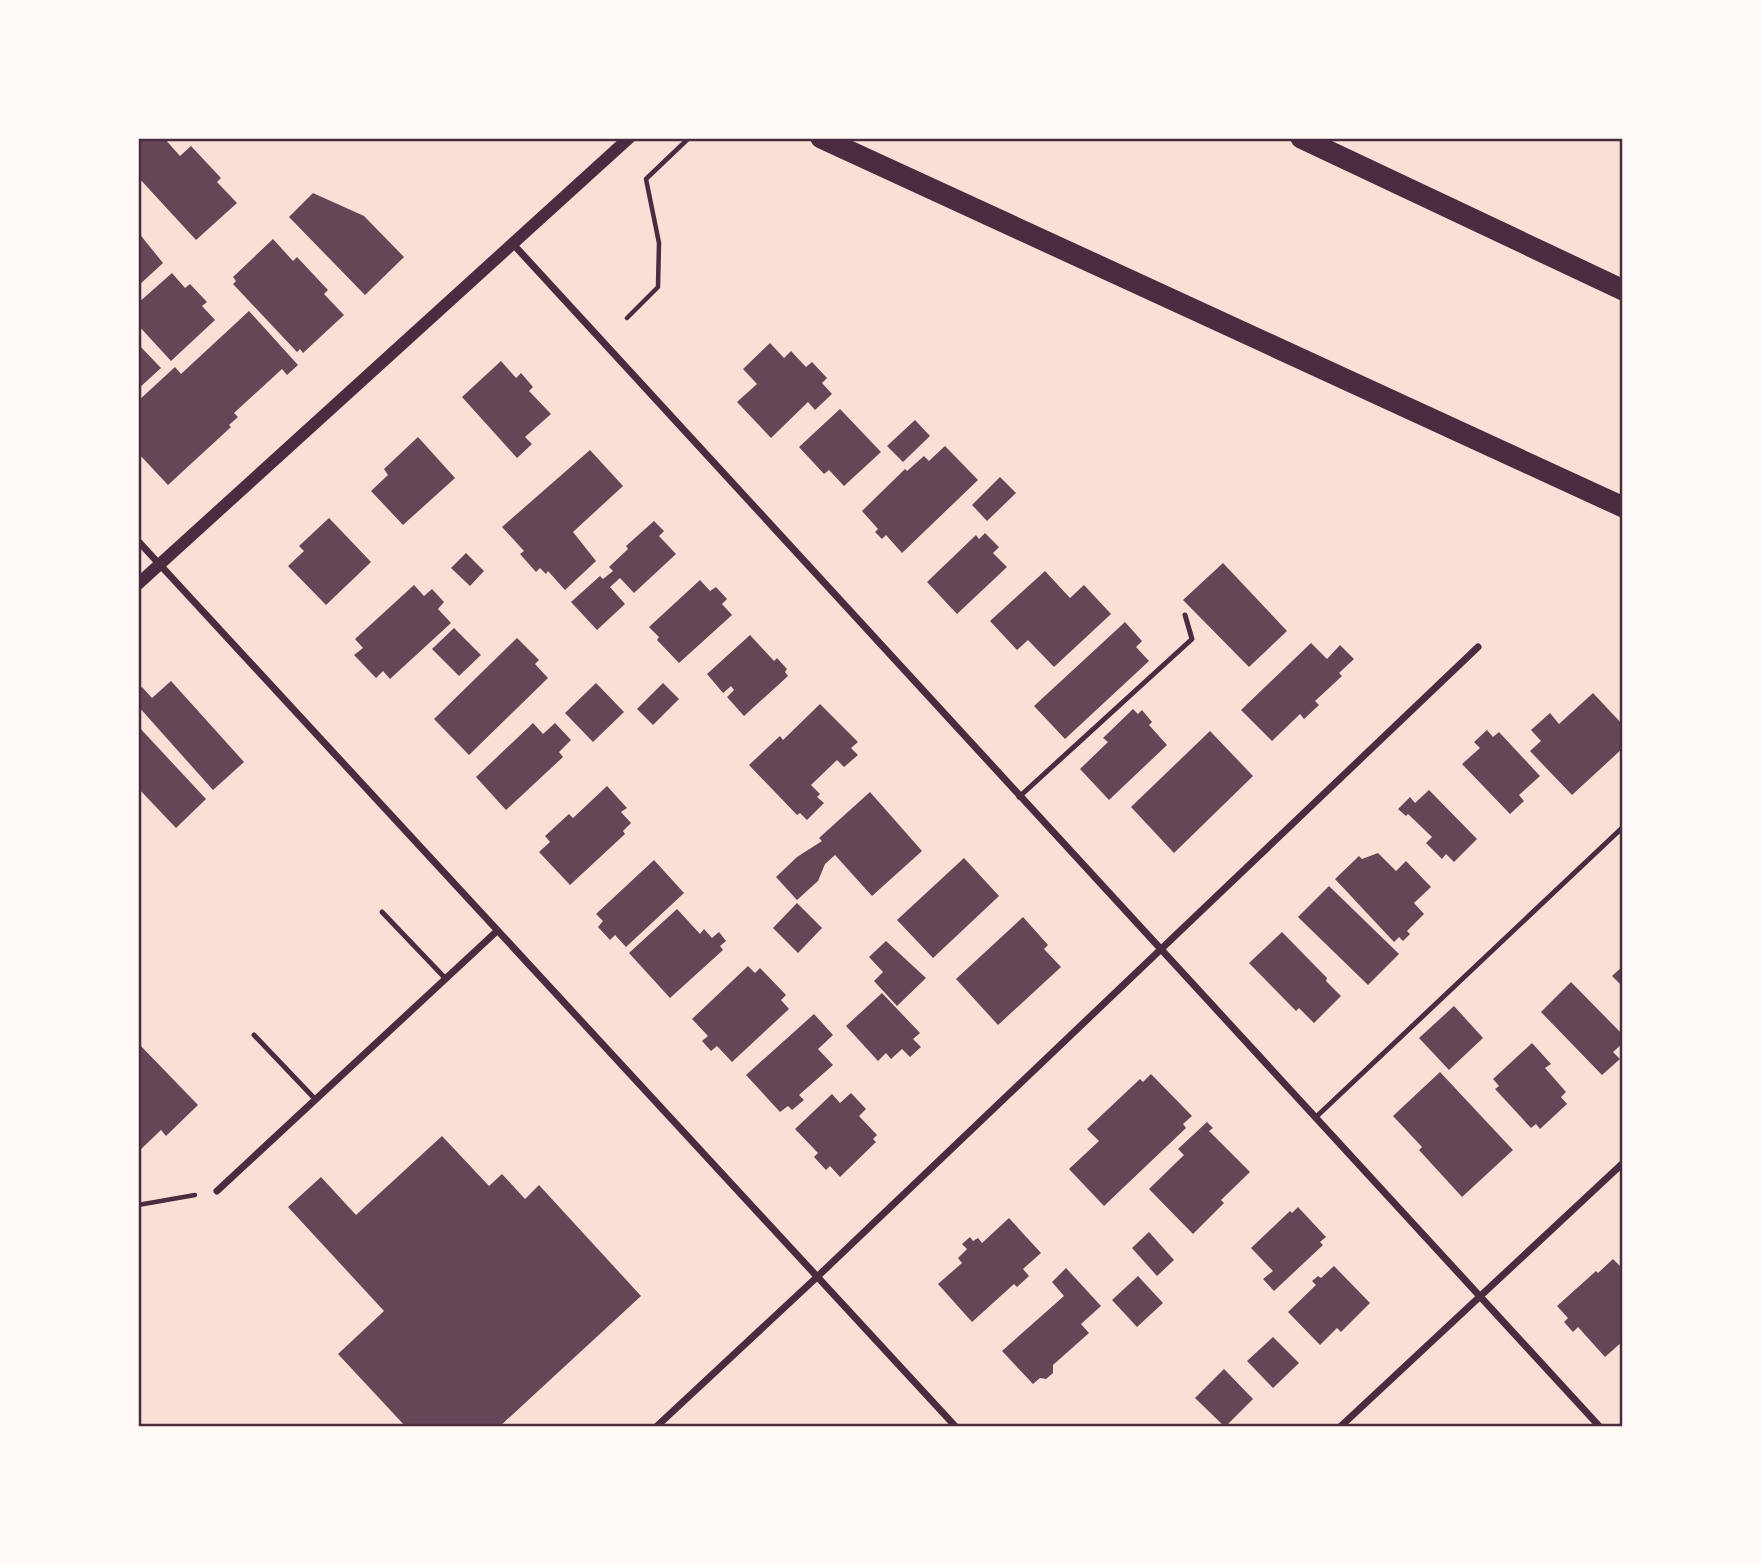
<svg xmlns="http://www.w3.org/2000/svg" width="1761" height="1565" font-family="Arial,sans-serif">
  <rect width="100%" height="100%" fill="#f7e1d7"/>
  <g fill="#644757">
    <path d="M138,138H164L180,156L191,146L221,178L217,182L237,203L196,240L138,177Z"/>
    <path d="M313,193L364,216L404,257L365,295L289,217Z"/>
    <path d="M138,232L163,263L138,286Z"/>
    <path d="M273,239L293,261L297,257L328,290L324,294L344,315L303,353L300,349L297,352L233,284L236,281L233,277Z"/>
    <path d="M172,273L185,288L190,284L207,302L202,306L215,320L171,361L138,325V303Z"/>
    <path d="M249,311L298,365L287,375L282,369L234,413L238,417L229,425L231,427L168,485L138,453V401L175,367L181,374Z"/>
    <path d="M770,343L784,358L791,351L806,367L812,362L827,378L822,383L832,394L815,410L808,402L771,438L737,402L757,384L743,369Z"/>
    <path d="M138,344L161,368L138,389Z"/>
    <path d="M501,361L516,378L521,373L533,387L529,391L551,414L525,437L532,444L517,458L462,397Z"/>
    <path d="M840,409L881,452L844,486L829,470L824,474L799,447Z"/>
    <path d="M915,420L930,436L903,462L887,446Z"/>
    <path d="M418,437L455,478L403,525L371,491L388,475L384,469Z"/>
    <path d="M945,446L978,480L902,553L886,535L882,539L875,532L878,529L862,511L905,469L907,471L924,456L929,461Z"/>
    <path d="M590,450L623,486L573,532L596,561L565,590L548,571L546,574L540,568L536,572L520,554L524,551L502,527Z"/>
    <path d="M1000,477L1016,493L987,521L972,505Z"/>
    <path d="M329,518L371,562L326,605L288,566L304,551L299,546Z"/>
    <path d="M654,521L664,531L659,536L676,554L634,593L620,578L610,587L625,604L597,630L571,602L600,576L603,579L613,571L609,567L628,549L626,546Z"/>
    <path d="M985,533L999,547L993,553L1007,567L957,614L927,582L976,535L979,539Z"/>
    <path d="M466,553L484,571L470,586L451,568Z"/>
    <path d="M1223,563L1287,631L1249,667L1183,600Z"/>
    <path d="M1045,571L1070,598L1084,585L1111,614L1054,667L1028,640L1017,650L990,621Z"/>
    <path d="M700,580L710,591L716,587L727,599L722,604L732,615L679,663L657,640L659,637L649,627Z"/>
    <path d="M414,585L424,596L432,589L444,602L438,609L451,623L390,679L383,671L376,678L354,655L363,648L355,639Z"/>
    <path d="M1125,622L1142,641L1136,647L1149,661L1065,739L1034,706Z"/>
    <path d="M454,628L481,655L459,676L432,649Z"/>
    <path d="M750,635L774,661L777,658L787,669L785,672L788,676L744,716L727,697L734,690L731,686L723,693L707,674Z"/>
    <path d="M517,638L539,660L535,664L548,678L469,755L434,719Z"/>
    <path d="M1311,643L1327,659L1340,645L1354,659L1339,673L1342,676L1315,701L1319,705L1304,719L1300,714L1272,741L1241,710Z"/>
    <path d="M171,681L244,762L213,790L138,706V690L142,687L152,698Z"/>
    <path d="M596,683L624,712L593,742L565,713Z"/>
    <path d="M663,683L679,699L653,725L637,709Z"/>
    <path d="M1593,693L1623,725V748L1572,795L1530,751L1541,741L1531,730L1550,713L1559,724Z"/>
    <path d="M820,704L858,742L851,748L858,755L844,767L837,760L811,785L820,794L817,797L824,803L807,820L800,813L797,815L749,765L780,736L783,740Z"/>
    <path d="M1133,709L1138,714L1142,710L1152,722L1149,725L1167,745L1109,800L1080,769L1108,742L1103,738Z"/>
    <path d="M533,723L543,734L555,723L571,740L559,752L563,757L506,810L476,777Z"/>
    <path d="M138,726L206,799L176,828L138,788Z"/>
    <path d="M1487,730L1493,737L1499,732L1540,776L1519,795L1524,801L1510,814L1462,764L1480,748L1474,742Z"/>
    <path d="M1210,731L1253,776L1174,853L1131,807Z"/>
    <path d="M607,786L627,808L621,812L631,823L623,831L625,834L570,885L539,852L550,842L545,836L569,814L573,818Z"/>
    <path d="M1429,790L1477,839L1454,862L1446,854L1442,859L1426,843L1432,837L1408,814L1406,816L1398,809L1410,797L1415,803Z"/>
    <path d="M870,792L922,851L872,896L835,855L825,864L818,881L797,900L776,877L797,857L822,841L819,838Z"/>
    <path d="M1378,853L1396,871L1406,861L1431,887L1414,903L1424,914L1407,931L1410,934L1403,941L1399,937L1394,942L1335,879L1359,856L1362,859Z"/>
    <path d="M964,858L999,896L933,958L897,920Z"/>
    <path d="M654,860L684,893L626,947L615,935L610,940L598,927L603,921L596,914Z"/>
    <path d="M1329,886L1399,954L1368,985L1298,917Z"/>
    <path d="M797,903L822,928L798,953L773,928Z"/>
    <path d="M677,909L700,934L704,929L712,938L719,932L726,941L720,946L723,950L670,998L629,953Z"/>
    <path d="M1023,917L1048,945L1044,949L1061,967L998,1025L956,979Z"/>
    <path d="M1282,932L1327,978L1326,981L1341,996L1314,1023L1299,1008L1296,1011L1249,963Z"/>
    <path d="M886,941L926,978L897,1006L874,981L883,972L869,957Z"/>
    <path d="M748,966L755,973L760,968L786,995L781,1000L789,1009L732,1062L717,1046L711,1051L702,1041L708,1036L692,1019Z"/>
    <path d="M1623,966V987L1612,976Z"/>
    <path d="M1571,982L1623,1035V1043L1613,1052L1620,1059L1602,1075L1541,1012Z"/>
    <path d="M882,993L920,1033L913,1039L921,1047L910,1057L902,1049L891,1059L886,1053L878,1061L846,1026Z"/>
    <path d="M1454,1006L1483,1038L1449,1070L1419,1038Z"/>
    <path d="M814,1014L833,1035L818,1049L833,1065L799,1095L804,1100L792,1110L788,1106L780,1112L746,1075Z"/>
    <path d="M138,1043L198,1105L166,1136L161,1130L138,1152Z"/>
    <path d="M1532,1043L1551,1064L1545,1068L1566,1092L1561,1097L1567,1104L1540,1129L1536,1124L1531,1128L1495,1089L1499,1086L1493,1079Z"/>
    <path d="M1440,1072L1513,1150L1462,1197L1419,1150L1422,1147L1393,1116Z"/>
    <path d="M1151,1074L1192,1116L1183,1124L1186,1128L1104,1206L1069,1169L1099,1141L1087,1129L1140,1079L1143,1082Z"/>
    <path d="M851,1093L866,1109L859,1116L877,1135L873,1139L876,1142L840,1177L830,1166L826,1170L814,1157L818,1153L795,1129L832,1094L840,1103Z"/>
    <path d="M1207,1122L1213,1128L1209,1131L1250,1172L1221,1200L1224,1203L1193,1234L1149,1189L1184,1155L1178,1149Z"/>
    <path d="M442,1136L489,1186L502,1174L525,1199L539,1185L641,1296L499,1427H406L338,1354L384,1311L288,1207L321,1177L356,1215Z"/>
    <path d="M1298,1207L1326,1237L1320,1242L1323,1245L1274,1291L1263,1279L1273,1271L1251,1248L1290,1211L1292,1213Z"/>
    <path d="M1009,1218L1041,1253L1023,1269L1029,1276L1017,1287L1014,1284L972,1322L938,1284L962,1263L958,1258L967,1249L962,1244L970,1237L973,1241L978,1238L982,1243Z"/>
    <path d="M1149,1232L1174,1260L1157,1276L1132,1248Z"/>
    <path d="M1613,1259L1623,1269V1341L1605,1357L1578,1327L1573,1332L1564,1322L1568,1318L1557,1306L1596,1271L1598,1273Z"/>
    <path d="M1334,1266L1370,1303L1341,1332L1337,1328L1320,1345L1288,1312L1316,1285L1312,1281L1318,1276L1321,1278Z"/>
    <path d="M1066,1268L1101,1306L1081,1324L1089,1333L1053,1365V1373L1046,1379L1040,1378L1033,1384L1002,1351L1064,1296L1052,1282Z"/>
    <path d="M1138,1276L1163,1303L1137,1327L1112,1300Z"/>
    <path d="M1273,1337L1299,1363L1273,1388L1247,1361Z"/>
    <path d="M1224,1369L1253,1399L1225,1427L1195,1398Z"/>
  </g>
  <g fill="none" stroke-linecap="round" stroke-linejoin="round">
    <g stroke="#4a2c40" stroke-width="4.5">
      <path d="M627,318L658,287L659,243L646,179L689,138"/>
      <path d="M138,1205L195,1195"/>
    </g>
    <g stroke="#4a2c40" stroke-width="5">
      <path d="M1019,797L1192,639L1185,615"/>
      <path d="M382,912L445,978"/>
      <path d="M254,1035L315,1099"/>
      <path d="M1315,1118L1623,827"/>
    </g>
    <g stroke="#4a2c40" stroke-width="7">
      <path d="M513,244L1600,1427"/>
      <path d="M138,541L956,1427"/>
      <path d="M217,1191L497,931"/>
      <path d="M656,1427L817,1277L1478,647"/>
      <path d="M1340,1427L1623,1163"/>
    </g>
    <path stroke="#4a2c40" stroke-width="12" d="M138,584L629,138"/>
    <g stroke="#4a2c40" stroke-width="21">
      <path d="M821,138L1623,507"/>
      <path d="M1301,138L1623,290"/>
    </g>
  </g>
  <rect width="1761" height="1565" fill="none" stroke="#fffaf5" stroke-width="280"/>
  <rect x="140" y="140" width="1481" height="1285" fill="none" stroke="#4a2c40" stroke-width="2.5"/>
</svg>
